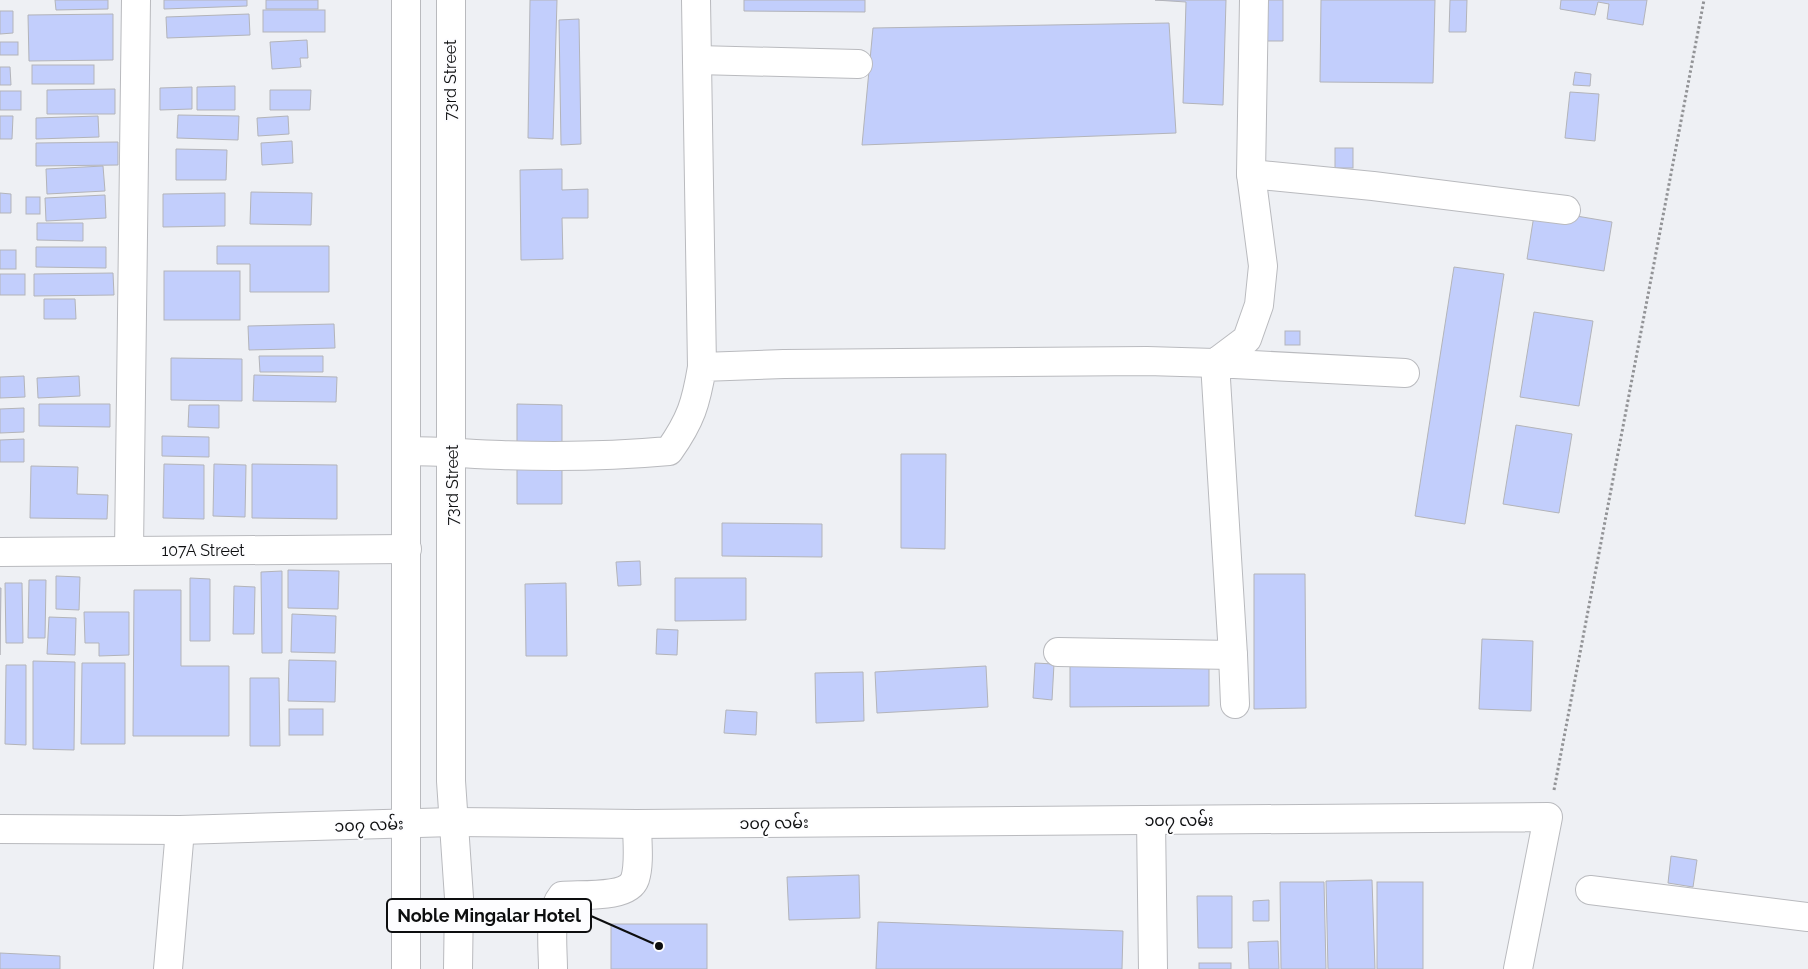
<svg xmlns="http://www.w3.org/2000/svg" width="1808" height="969" font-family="Raleway,'Noto Sans Myanmar',sans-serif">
  <rect width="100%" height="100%" fill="#eef0f4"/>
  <g fill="#c2cefc" stroke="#b3b4b9">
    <path d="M55,0H108V9L56,10Z"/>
    <path d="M164,0H247V6L164,9Z"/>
    <rect x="266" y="0" width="52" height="9"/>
    <path d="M530,0H557L553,139L528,138Z"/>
    <path d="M744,0H865V12L744,11Z"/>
    <path d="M1155,0H1226L1223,105L1183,103L1186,2Z"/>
    <path d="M1267,0H1283V41H1266Z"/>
    <path d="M1321,0H1435L1433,83L1320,82Z"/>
    <path d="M1450,0H1467L1466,32H1449Z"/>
    <path d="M1561,0H1647L1643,25L1607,19L1609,4L1598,2L1595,15L1560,9Z"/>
    <rect x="263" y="10" width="62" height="22"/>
    <path d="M0,11H13V33L0,34Z"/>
    <path d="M113,14V60L29,61L28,15Z"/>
    <path d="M249,14L250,35L167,38L166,17Z"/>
    <path d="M579,19L581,144L561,145L559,20Z"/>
    <path d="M1169,23L1176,133L862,145L873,28Z"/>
    <path d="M307,40L308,58H300L301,67L272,69L270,42Z"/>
    <rect x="0" y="42" width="18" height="13"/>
    <rect x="32" y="65" width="62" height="19"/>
    <path d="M0,67H10L11,85H0Z"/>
    <path d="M1575,72L1591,74L1590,86L1573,85Z"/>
    <path d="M235,86V110H197V87Z"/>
    <path d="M192,87V109L160,110V88Z"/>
    <path d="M115,89V114H47V90Z"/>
    <path d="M270,90H311L310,110H270Z"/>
    <rect x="0" y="91" width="21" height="19"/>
    <path d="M1570,92L1599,94L1595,141L1565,138Z"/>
    <path d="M178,115L239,116L238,140L177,138Z"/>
    <path d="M0,116H13L12,139H0Z"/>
    <path d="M98,116L99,137L36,139V118Z"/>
    <path d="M288,116L289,134L258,136L257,118Z"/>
    <path d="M292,141L293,163L262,165L261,143Z"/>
    <path d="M118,142V165L36,166V143Z"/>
    <rect x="1335" y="148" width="18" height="20"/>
    <path d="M176,149L227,150L226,180H176Z"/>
    <path d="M103,166L105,191L47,194L46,169Z"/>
    <path d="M562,169V190L588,189V218H562L563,259L521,260L520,170Z"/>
    <path d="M251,192L312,193L311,225L250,224Z"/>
    <path d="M0,193L11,194V213H0Z"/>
    <path d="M225,193V226L163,227V194Z"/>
    <path d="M105,195L106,218L46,221L45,198Z"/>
    <rect x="26" y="197" width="14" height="17"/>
    <path d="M1535,209L1612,222L1604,271L1527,259Z"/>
    <path d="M37,223H83V241L37,240Z"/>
    <path d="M217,246H329V292H250V264H217Z"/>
    <path d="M36,247H106V268L36,267Z"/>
    <rect x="0" y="250" width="16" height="19"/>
    <path d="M1454,267L1504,274L1465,524L1415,516Z"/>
    <rect x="164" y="271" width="76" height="49"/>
    <path d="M113,273L114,295L34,296V274Z"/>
    <rect x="0" y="274" width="25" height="21"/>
    <path d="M44,299H75L76,319H44Z"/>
    <path d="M1534,312L1593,321L1579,406L1520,397Z"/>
    <path d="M334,324L335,348L249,350L248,326Z"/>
    <rect x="1285" y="331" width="15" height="14"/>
    <path d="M259,356H323V372H260Z"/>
    <path d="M171,358L242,359V401L171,400Z"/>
    <path d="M254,375L337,377L336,402L253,401Z"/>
    <path d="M24,376L25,397L0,398V377Z"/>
    <path d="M79,376L80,396L38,398L37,378Z"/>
    <path d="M39,404H110V427L39,426Z"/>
    <path d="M517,404L562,405V504H517Z"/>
    <path d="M189,405H219V428L188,427Z"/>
    <path d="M24,408V432L0,433V409Z"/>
    <path d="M1516,425L1572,434L1559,513L1503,504Z"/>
    <path d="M162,436L209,437V457L162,456Z"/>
    <path d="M24,439V462H0V440Z"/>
    <path d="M901,454H946L945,549L901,548Z"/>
    <path d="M164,464L204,465V519L163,518Z"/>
    <path d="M214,464L246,465L245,517L213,516Z"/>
    <path d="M252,464L337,465V519L252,518Z"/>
    <path d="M31,466L78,467L77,494L108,495L107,519L30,518Z"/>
    <path d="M722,523L822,524V557L722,556Z"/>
    <path d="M640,561L641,585L618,586L616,562Z"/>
    <path d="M288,570L339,571L338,609L288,608Z"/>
    <path d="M282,571V653H262L261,572Z"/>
    <path d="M1254,574H1305L1306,708L1254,709Z"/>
    <path d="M56,576L80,577L79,610L56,609Z"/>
    <path d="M190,578L210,579V641H190Z"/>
    <path d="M675,578H746V620L675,621Z"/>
    <path d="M29,580H46L45,638H28Z"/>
    <path d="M5,583H22L23,643H6Z"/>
    <path d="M566,583L567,656H526L525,584Z"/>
    <path d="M234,586L255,587L254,634H233Z"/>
    <path d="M0,588H1L0,655Z"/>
    <path d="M134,590H181V666H229V736H133Z"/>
    <path d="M84,612H129V655L99,656V643H85Z"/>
    <path d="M292,614L336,616L335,653L291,652Z"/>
    <path d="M49,617L76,618L75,655L47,654Z"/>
    <path d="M657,629L678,630L677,655L656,654Z"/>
    <path d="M1482,639L1533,641L1531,711L1479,709Z"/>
    <path d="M289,660L336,661L335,702L288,701Z"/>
    <path d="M33,661L75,662L74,750L33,749Z"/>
    <path d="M82,663H125V744H81Z"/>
    <path d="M1035,663L1054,664L1052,700L1033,698Z"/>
    <path d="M6,665H26V745L5,744Z"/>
    <path d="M1209,665V706L1070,707V666Z"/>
    <path d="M986,666L988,707L877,713L875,672Z"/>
    <path d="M863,672L864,721L816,723L815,673Z"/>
    <path d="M250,678H279L280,746H250Z"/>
    <rect x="289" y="709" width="34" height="26"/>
    <path d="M726,710L757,712L756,735L724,733Z"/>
    <path d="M1671,856L1697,860L1693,887L1668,883Z"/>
    <path d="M859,875L860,918L789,920L787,877Z"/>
    <path d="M1372,880L1375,969H1328L1326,881Z"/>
    <path d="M1280,882H1324L1326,969H1281Z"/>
    <rect x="1377" y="882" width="46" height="87"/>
    <path d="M1197,896H1232V948H1198Z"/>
    <path d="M1269,900V921H1253V901Z"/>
    <path d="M878,922L1123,931L1122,969H876Z"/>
    <rect x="611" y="924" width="96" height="45"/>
    <path d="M1278,941L1279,969H1249L1248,942Z"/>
    <path d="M0,953L60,956V969H0Z"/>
    <rect x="1199" y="963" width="32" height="6"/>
  </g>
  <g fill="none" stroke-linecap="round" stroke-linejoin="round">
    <defs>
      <g id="minor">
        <path d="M696,0L702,367"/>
        <path d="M697,60L858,64"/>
        <path d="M1251,174L1373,186L1566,210"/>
        <path d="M406,451C438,451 470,454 501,455C557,457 614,456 669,451C691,420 696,403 702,367L784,364L1147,361L1215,363L1247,339L1259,305L1263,266L1251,174L1254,0"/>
        <path d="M129,550L136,0"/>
        <path d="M0,552L407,549"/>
        <path d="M1058,652L1233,655L1215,363L1405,373"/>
        <path d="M1233,655L1235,704"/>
        <path d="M1151,820L1153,969"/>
        <path d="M453,822L637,824L1548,817L1518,969"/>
        <path d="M1590,890L1808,917"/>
        <path d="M168,969L180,830"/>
        <path d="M553,969C553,947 548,913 562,896C579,894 628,899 635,879C640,863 637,841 637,824"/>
      </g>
      <g id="major">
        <path d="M406,0V969"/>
        <path d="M451,0V781L459,898L458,969"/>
        <path d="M0,829L180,830L453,822"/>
      </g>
    </defs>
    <use href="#minor" stroke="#b9babe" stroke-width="30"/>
    <use href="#major" stroke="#b9babe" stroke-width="30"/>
    <path stroke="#929396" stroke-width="3" stroke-dasharray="2.5 2.5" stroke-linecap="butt" d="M1554,790L1704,0"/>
    <use href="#minor" stroke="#fff" stroke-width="28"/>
    <use href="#major" stroke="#fff" stroke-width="28"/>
  </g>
  <g text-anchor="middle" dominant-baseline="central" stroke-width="4" stroke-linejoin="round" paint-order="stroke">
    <g font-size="16" fill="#0d0e0f" stroke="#fdfdff">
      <text transform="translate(450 80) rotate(-90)">73rd Street</text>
      <text transform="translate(452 485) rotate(-90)">73rd Street</text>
      <text x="203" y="550">107A Street</text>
      <text x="1179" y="820">၁၀၇ လမ်း</text>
      <text transform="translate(774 823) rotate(-1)">၁၀၇ လမ်း</text>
      <text transform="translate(369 825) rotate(-2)">၁၀၇ လမ်း</text>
    </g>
  </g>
  <path fill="none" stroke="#0d0e0f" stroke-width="2" d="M659 946L591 916"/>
  <circle fill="#0d0e0f" stroke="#fdfdff" stroke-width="2" cx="659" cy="946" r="5"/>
  <rect fill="#fdfdff" stroke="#0d0e0f" stroke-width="2" x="387" y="899" width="204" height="33" rx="5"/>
  <g font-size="18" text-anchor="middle" font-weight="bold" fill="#0d0e0f">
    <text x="489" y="922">Noble Mingalar Hotel</text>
  </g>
</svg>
